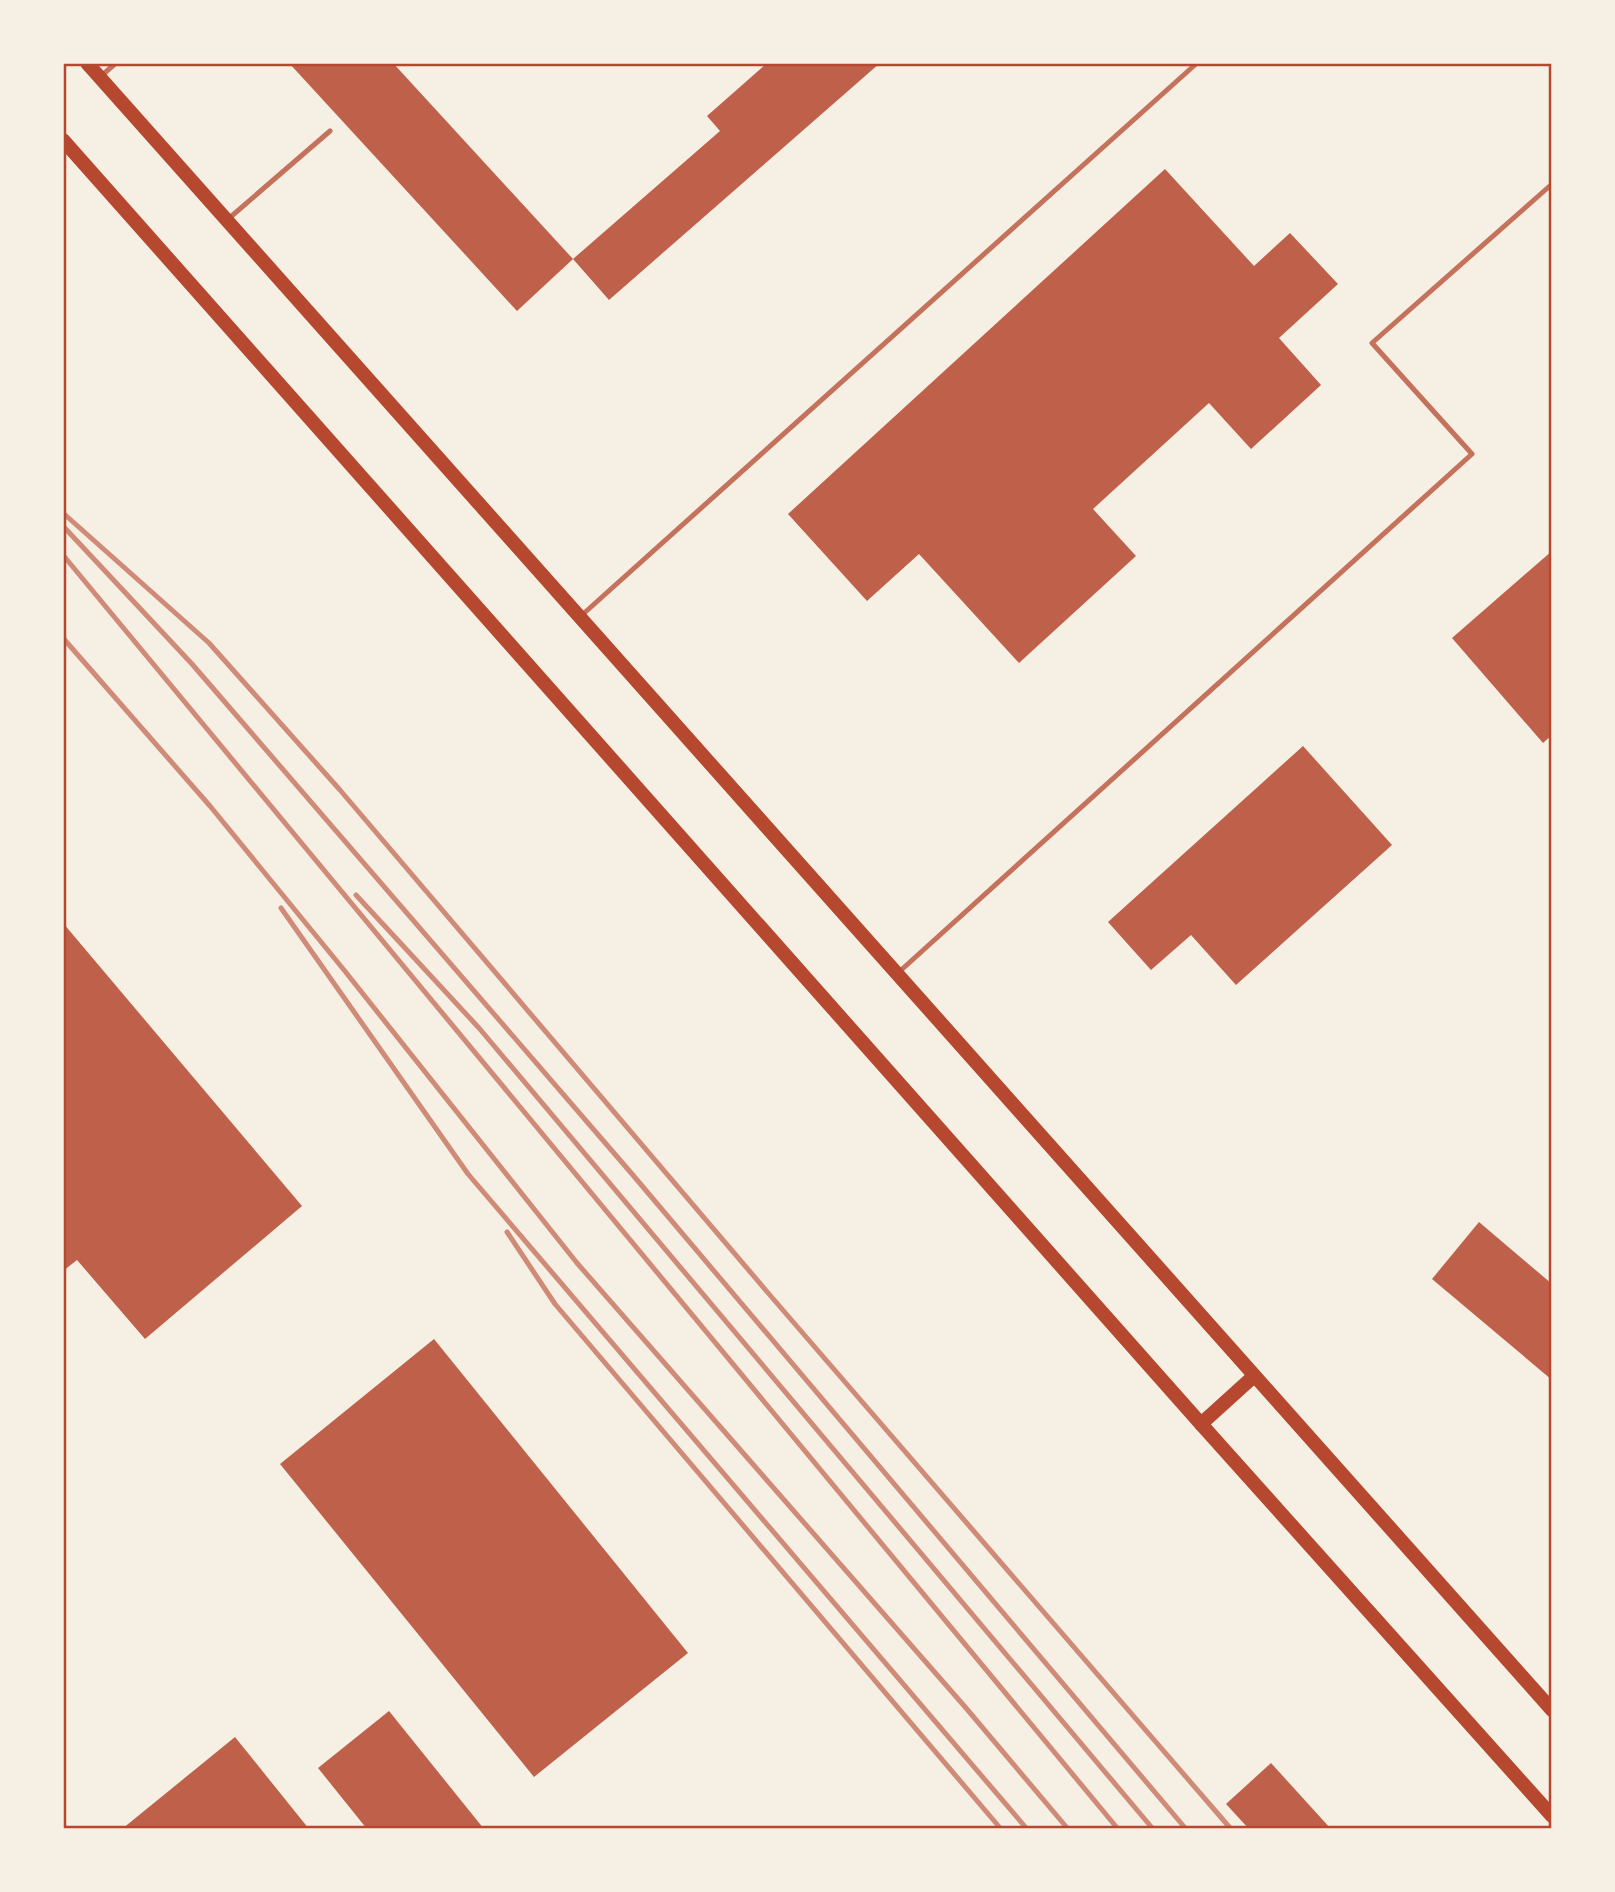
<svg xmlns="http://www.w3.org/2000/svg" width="1615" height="1892" font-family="Lato,sans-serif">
  <rect width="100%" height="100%" fill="#f6efe4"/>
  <g fill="#bf614a">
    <path d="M289,63H393L573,259L517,311Z"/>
    <path d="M767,63H880L609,300L573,259L720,131L707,116Z"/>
    <path d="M1165,169L1254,266L1290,233L1338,284L1279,338L1321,385L1251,449L1209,403L1093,509L1136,556L1019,663L919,554L867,601L788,514Z"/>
    <path d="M1552,551V735L1543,743L1452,638Z"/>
    <path d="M1303,746L1392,845L1236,985L1191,935L1151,970L1108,922Z"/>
    <path d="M63,923L302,1206L145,1339L77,1260L63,1271Z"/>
    <path d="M1479,1222L1552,1284V1380L1432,1279Z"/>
    <path d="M434,1339L688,1653L534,1777L280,1464Z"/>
    <path d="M389,1711L484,1829H367L318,1768Z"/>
    <path d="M235,1737L309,1829H122Z"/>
    <path d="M1271,1763L1331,1829H1249L1226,1804Z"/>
  </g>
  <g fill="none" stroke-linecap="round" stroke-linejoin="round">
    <g stroke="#c5725c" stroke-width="5">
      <path d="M100,77L116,63"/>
      <path d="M227,220L330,131"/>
      <path d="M582,615L1197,63"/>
      <path d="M899,972L1472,454L1372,343L1552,184"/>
    </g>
    <g stroke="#b5482f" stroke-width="14">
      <path d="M87,63L1552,1710"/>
      <path d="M63,140L1201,1424L1552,1816"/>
      <path d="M1201,1424L1254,1376"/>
    </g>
    <g stroke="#cf8b77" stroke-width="5">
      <path d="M63,513L209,643L340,790L769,1294L1231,1829"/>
      <path d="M63,526L192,664L632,1174L1186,1829"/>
      <path d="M63,555L1118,1829"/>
      <path d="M63,638L210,806L344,970L577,1263L966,1708L1068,1829"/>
      <path d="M356,895L479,1028L1153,1829"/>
      <path d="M281,908L468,1174L1027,1829"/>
      <path d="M507,1232L555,1304L1001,1829"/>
    </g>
  </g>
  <rect width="1615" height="1892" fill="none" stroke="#f6efe4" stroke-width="130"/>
  <rect x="65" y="65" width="1485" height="1762" fill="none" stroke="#b5482f" stroke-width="2.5"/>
</svg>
